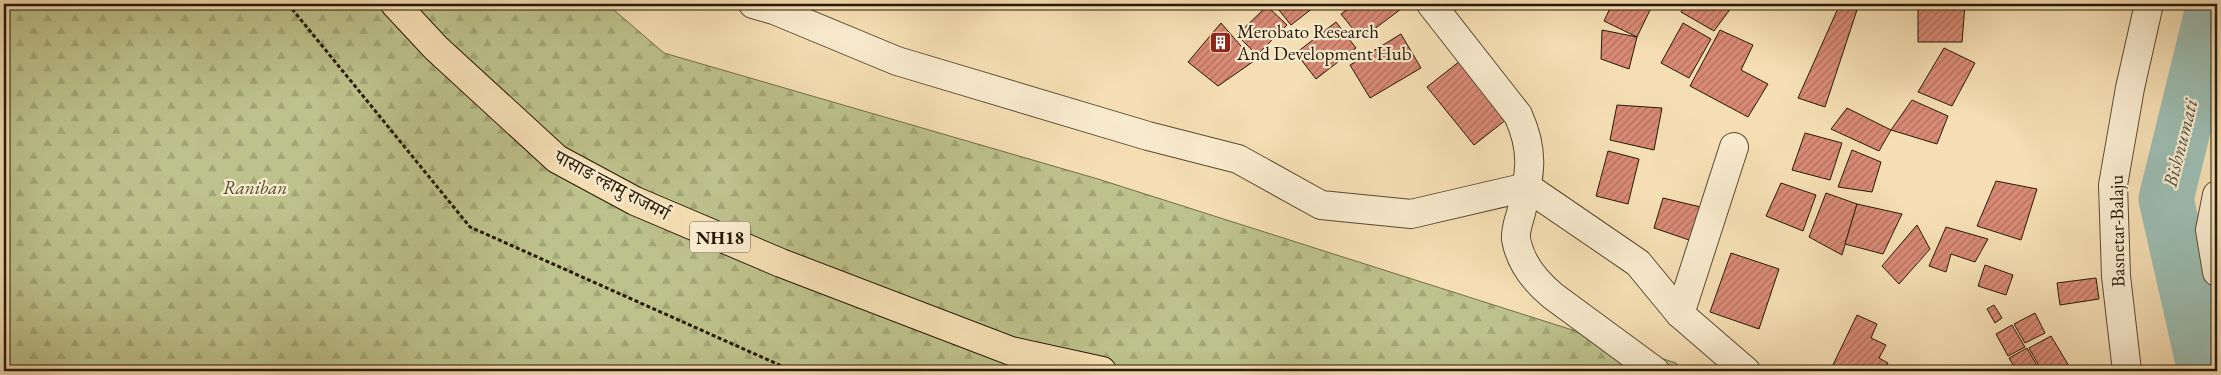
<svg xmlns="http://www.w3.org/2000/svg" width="2221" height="375" font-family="'EB Garamond','Noto Serif Devanagari',serif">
  <defs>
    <pattern id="forest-firs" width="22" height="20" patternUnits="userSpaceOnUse" patternTransform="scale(1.25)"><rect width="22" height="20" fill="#bdc18b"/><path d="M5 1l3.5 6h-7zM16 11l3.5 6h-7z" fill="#a2a576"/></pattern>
    <pattern id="building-hatch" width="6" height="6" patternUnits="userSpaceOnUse" patternTransform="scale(1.25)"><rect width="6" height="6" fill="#d98a76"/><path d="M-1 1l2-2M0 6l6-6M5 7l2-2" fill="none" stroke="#b0705f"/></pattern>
  </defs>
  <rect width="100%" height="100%" fill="#f5deb3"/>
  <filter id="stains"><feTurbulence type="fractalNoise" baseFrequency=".004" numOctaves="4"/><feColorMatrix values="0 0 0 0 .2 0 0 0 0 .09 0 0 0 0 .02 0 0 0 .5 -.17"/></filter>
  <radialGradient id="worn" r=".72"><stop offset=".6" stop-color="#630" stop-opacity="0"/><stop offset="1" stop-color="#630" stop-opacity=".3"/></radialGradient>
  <path fill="url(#forest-firs)" stroke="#726d48" d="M4,4H607L664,53L1098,179L1676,363L1683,371H4Z"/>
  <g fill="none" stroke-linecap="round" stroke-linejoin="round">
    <path stroke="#9cbcb0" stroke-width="55" d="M2205,371L2166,199L2214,4"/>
  </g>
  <g fill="url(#building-hatch)" stroke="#271906">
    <path d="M1274,4H1318L1291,25Z"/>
    <path d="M1354,4H1403L1405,6L1361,39L1341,14Z"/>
    <path d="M1612,4L1652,6L1637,37L1604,21Z"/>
    <path d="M1686,4H1734L1714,31L1681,12Z"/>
    <path d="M1918,4H1965L1962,42H1918Z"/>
    <path d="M1267,6L1287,25L1257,55L1237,35Z"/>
    <path d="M1839,6L1857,10L1825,107L1798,98Z"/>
    <path d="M1336,22L1356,48L1316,79L1296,53Z"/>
    <path d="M1221,23L1254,61L1218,86L1188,62Z"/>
    <path d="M1683,23L1711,39L1689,78L1661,63Z"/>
    <path d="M1602,30L1637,37L1629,69L1601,59Z"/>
    <path d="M1720,30L1753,45L1741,70L1768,84L1748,117L1690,86Z"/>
    <path d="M1401,34L1421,68L1370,98L1350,65Z"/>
    <path d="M1944,48L1975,63L1952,106L1918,92Z"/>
    <path d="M1460,61L1507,119L1474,145L1427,87Z"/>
    <path d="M1912,100L1948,116L1937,144L1891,130Z"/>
    <path d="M1617,105L1662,108L1654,150L1610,140Z"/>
    <path d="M1847,108L1891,130L1879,151L1831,129Z"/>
    <path d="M1805,133L1842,143L1830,180L1792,170Z"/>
    <path d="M1852,150L1881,162L1872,192L1838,187Z"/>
    <path d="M1608,151L1639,159L1628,204L1596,196Z"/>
    <path d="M1996,181L2037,189L2021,240L1977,226Z"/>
    <path d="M1781,183L1816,195L1803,231L1766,216Z"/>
    <path d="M1826,193L1857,204L1842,255L1809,237Z"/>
    <path d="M1663,198L1709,209L1698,243L1654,228Z"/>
    <path d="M1857,204L1902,214L1883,254L1845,244Z"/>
    <path d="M1917,225L1930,249L1899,284L1882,266Z"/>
    <path d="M1946,227L1988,239L1975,262L1951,254L1946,272L1929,266Z"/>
    <path d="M1731,253L1779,269L1759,329L1710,312Z"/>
    <path d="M1985,265L2013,275L2006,295L1978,286Z"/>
    <path d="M2096,278L2099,299L2060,305L2057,283Z"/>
    <path d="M1994,305L2002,318L1995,323L1987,309Z"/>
    <path d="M2035,313L2045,333L2025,343L2014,324Z"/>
    <path d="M1857,315L1877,324L1871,338L1886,345L1879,358L1888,363L1884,371H1830Z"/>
    <path d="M2012,325L2025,347L2008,356L1996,334Z"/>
    <path d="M2051,336L2072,371H2042L2029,348Z"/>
    <path d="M2027,348L2040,371H2017L2009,358Z"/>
  </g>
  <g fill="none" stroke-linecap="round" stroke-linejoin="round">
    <defs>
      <g id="minor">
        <path d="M753,4L774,10L897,61L1148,136L1238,159L1321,205L1411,214L1527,187L1638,263L1680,314L1746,371"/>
        <path d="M1431,4L1518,115C1535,152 1530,174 1521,213C1519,220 1515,231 1516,239C1520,263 1535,281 1553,296L1655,371"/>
        <path d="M2217,195L2210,230L2217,272"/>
        <path d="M1680,314L1734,147"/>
        <path d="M2127,371L2116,276L2113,185L2130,88L2149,4"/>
      </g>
      <path id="major" d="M395,4L436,48L557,159L635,201L781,263L1011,351L1102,371"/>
    </defs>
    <use href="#minor" stroke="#5a4a31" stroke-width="30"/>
    <use href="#major" stroke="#271906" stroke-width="30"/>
    <path stroke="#271906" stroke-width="3" stroke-dasharray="4 2.5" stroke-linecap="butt" d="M288,4L470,227L793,371"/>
    <use href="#minor" stroke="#f8eace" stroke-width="28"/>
    <use href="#major" stroke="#f5deb3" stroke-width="28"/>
  </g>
  <defs>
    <symbol id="building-square" viewBox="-11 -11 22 22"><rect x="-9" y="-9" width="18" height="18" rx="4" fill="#8f2418" stroke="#f8eace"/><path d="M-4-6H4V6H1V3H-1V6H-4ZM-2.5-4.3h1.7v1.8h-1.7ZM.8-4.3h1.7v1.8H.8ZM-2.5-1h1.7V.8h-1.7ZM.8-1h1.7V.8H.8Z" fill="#fff"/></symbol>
  </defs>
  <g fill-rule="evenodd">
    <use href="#building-square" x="1208" y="30" width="25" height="25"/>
  </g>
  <g text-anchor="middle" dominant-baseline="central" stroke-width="4.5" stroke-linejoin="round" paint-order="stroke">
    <rect fill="#f8eace" stroke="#665842" stroke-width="1" x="690" y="221.5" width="60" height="31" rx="4"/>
    <g font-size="18" font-weight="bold" fill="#271906">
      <text x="720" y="237">NH18</text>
    </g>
    <g font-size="19" fill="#271906" stroke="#f8eace" text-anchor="start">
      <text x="1237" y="31">Merobato Research<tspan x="1237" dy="22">And Development Hub</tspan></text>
    </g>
    <g font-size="19" fill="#271906" stroke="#f8eace">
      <text transform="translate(612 185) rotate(28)">पासाङ ल्हामु राजमर्ग</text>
      <text transform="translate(2117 231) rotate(-91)">Basnetar-Balaju</text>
    </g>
    <g font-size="19" font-style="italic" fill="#544b2e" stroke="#f8eace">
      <text x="255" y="187">Raniban</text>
    </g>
    <g font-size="20" font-style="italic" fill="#505242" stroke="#f8eace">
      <text transform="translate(2180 143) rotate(-76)">Bishnumati</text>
    </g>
  </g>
  <rect width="2221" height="375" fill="none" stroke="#f5deb3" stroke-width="20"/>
  <rect x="5" y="5" width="2211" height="365" fill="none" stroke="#271906" stroke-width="2.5"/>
  <rect x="10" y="10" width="2201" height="355" fill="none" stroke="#271906"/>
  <rect width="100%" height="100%" filter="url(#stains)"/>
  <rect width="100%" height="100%" fill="url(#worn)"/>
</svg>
